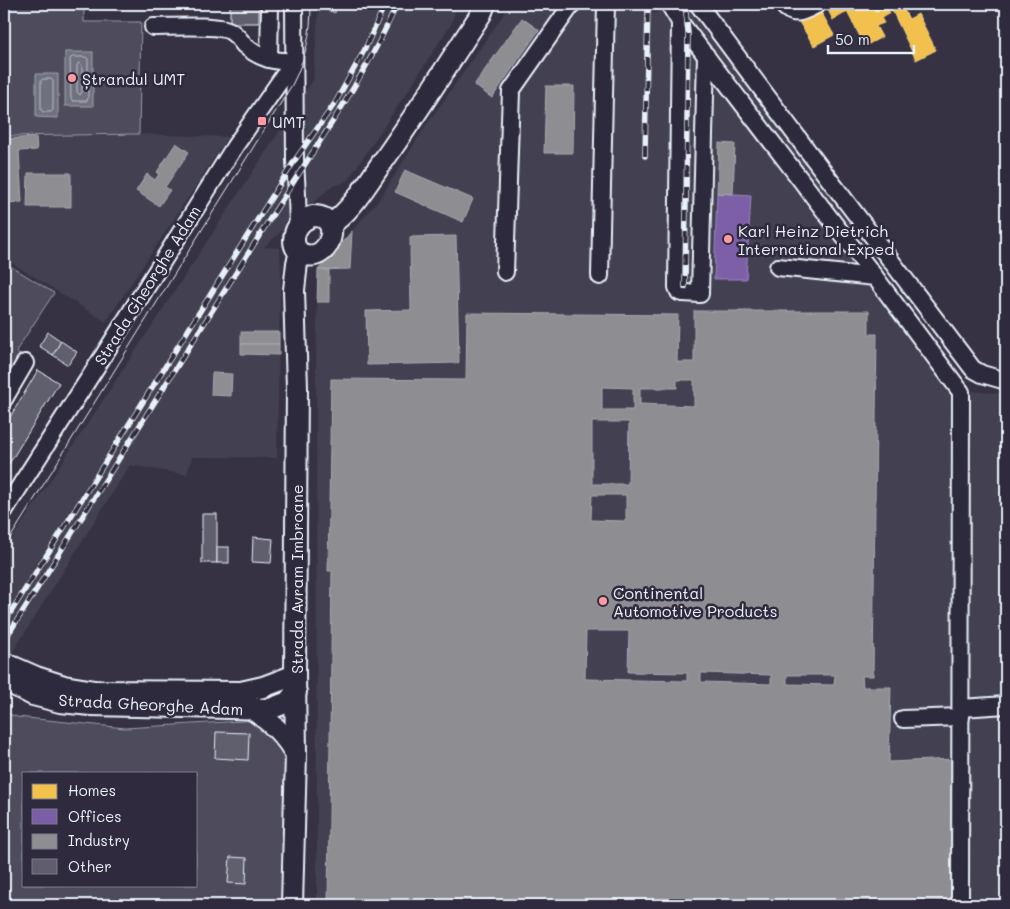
<svg xmlns="http://www.w3.org/2000/svg" width="1010" height="909" font-family="Mali,sans-serif">
  <rect width="100%" height="100%" fill="#363244"/>
  <filter id="ink" filterUnits="userSpaceOnUse"><feTurbulence type="fractalNoise" baseFrequency=".02" numOctaves="2"/><feDisplacementMap in="SourceGraphic" scale="10" xChannelSelector="R" yChannelSelector="G"/><feConvolveMatrix kernelMatrix="1 2 1 2 8 2 1 2 1" color-interpolation-filters="sRGB"/></filter>
  <g filter="url(#ink)">
    <g fill="#433f51">
      <path d="M319,4H458L451,24L412,85L348,180L341,184L332,186L264,247L280,248L281,274L279,332L277,458L192,457L187,475L130,465L4,666V551L313,80Z"/>
      <path d="M511,4H646L655,14L662,4H689L970,391L1006,394V905H317L316,368L318,270L381,197L423,130Z"/>
      <path d="M139,134L228,137L106,322L4,258V136Z"/>
    </g>
    <g fill="#4d4b5c" stroke="#9a9eaa" fill-rule="evenodd">
      <path d="M4,4H84V22H141L139,134L4,136Z"/>
      <path d="M4,262L54,293L16,351L22,358L4,385Z"/>
      <path d="M4,712L17,717L125,728L259,720L274,732L285,763L282,905H4ZM24,773H196V885H24Z"/>
    </g>
    <g fill="#70717f" stroke="#a0a4af">
      <rect x="65" y="52" width="28" height="54"/>
      <path d="M36,74H58V118L36,117Z"/>
    </g>
    <g fill="#f2c14e" stroke="#efcf81">
      <path d="M825,4H862L863,6L867,4H885L890,13L881,18L884,23L876,26L882,37L865,46L847,12L833,20Z"/>
      <path d="M889,4H912V6L904,10L909,19L918,14L936,50L916,60Z"/>
      <path d="M820,10L834,35L814,46L799,22Z"/>
    </g>
    <path fill="#7b5ea7" stroke="#9c8abf" d="M717,193L751,195L746,279H714Z"/>
    <g fill="#8d8d92" stroke="#a8abb1" fill-rule="evenodd">
      <path d="M322,4H338L335,13L320,8Z"/>
      <path d="M522,18L539,30L492,98L474,85Z"/>
      <path d="M546,86H574L573,153H544Z"/>
      <path d="M36,137L37,150L19,151L22,202L4,203V139Z"/>
      <path d="M176,143L189,152L165,187L170,190L159,206L136,191L147,174L155,180L159,174L157,172Z"/>
      <path d="M719,143L735,144L733,194L717,193Z"/>
      <path d="M405,170L473,199L463,222L395,192Z"/>
      <path d="M28,173H71V207H27Z"/>
      <path d="M352,231L350,269L318,270Z"/>
      <path d="M456,236L459,363L367,365L366,311L411,310L410,237Z"/>
      <path d="M318,270H329V302H317Z"/>
      <path d="M694,311H869V334H877L873,676H862L863,687H891L889,762L954,759L953,905H328L332,571H328L331,379L466,380L467,313L678,315L677,362H694ZM677,380H694V406L640,404V388H677ZM602,387L633,388V410H602ZM592,422H629L628,484H592ZM592,495H626V521L591,520ZM586,631H629L628,672L687,673V681L585,679ZM701,673L771,675V684L701,682ZM787,675H835L834,685L787,684Z"/>
      <rect x="241" y="332" width="38" height="12"/>
      <path d="M241,344H279V355L241,354Z"/>
      <path d="M212,373L232,374L231,396L211,395Z"/>
    </g>
    <g fill="none" stroke-linecap="round" stroke-linejoin="round">
      <g stroke="#b8bec8" stroke-width="1">
        <path d="M73,57H86L88,59V98L87,101H73L71,99L70,59Z"/>
        <path d="M79,63L81,64L82,66V92L80,95L77,92V66Z"/>
        <path d="M43,79H51L53,81V110L51,112H43L41,110V81Z"/>
      </g>
    </g>
    <g fill="#605e6e" stroke="#e8f1f8">
      <rect x="230" y="4" width="29" height="19"/>
      <path d="M48,332L61,341L53,355L39,346Z"/>
      <path d="M61,341L77,352L68,365L53,355Z"/>
      <path d="M38,370L59,383L4,472V427Z"/>
      <rect x="202" y="514" width="15" height="49"/>
      <path d="M253,537L273,539L271,563L252,562Z"/>
      <rect x="217" y="547" width="12" height="16"/>
      <path d="M216,732L249,733L248,760L215,758Z"/>
      <path d="M230,857L247,858L246,884L228,883Z"/>
    </g>
    <g fill="none" stroke-linecap="round" stroke-linejoin="round">
      <defs>
        <g id="minor">
          <path d="M294,4L295,160L297,195L298,227"/>
          <path d="M669,4L680,22L875,277L961,392L960,905"/>
          <path d="M698,4L807,150L973,369L982,374L1006,381"/>
          <path d="M782,4C794,19 804,11 818,4"/>
          <path d="M680,22L677,287L679,292L683,293L700,294L706,55"/>
          <path d="M153,27C168,27 219,24 230,31C236,34 240,40 244,45C260,59 274,62 294,61"/>
          <path d="M269,59L270,4"/>
          <path d="M778,267L875,277"/>
          <path d="M505,272L511,91L572,4"/>
          <path d="M600,276L606,4"/>
          <path d="M4,399L25,363"/>
          <path d="M4,511L100,361L235,146L294,61"/>
          <path d="M961,708L1006,705"/>
          <path d="M903,719L961,717"/>
        </g>
        <g id="major">
          <path d="M313,216C344,215 331,261 306,255C289,251 292,230 303,221C306,219 310,217 313,216Z"/>
          <path d="M330,225C352,210 366,185 381,164C416,115 448,64 481,14L485,4"/>
          <path d="M4,663L36,677L64,686L95,691L241,692L263,687L295,675"/>
          <path d="M4,680L33,695L60,702L91,705L270,709L288,702L296,692"/>
          <path d="M252,709C271,722 284,734 296,754"/>
          <path d="M292,905L296,754L295,675L297,388L294,290L297,263L300,253"/>
        </g>
      </defs>
      <use href="#minor" stroke="#e8f1f8" stroke-width="20"/>
      <use href="#major" stroke="#e8f1f8" stroke-width="24"/>
      <use href="#minor" stroke="#2f2a3d" stroke-width="16"/>
      <use href="#major" stroke="#2f2a3d" stroke-width="20"/>
      <path stroke="#e8f1f8" stroke-width="1" d="M4,548L292,85C306,58 311,34 311,4"/>
      <defs>
        <g id="rail">
          <path d="M645,156L648,4"/>
          <path d="M685,287L688,33L685,4"/>
          <path d="M4,623L295,160L335,103L365,49L385,4"/>
          <path d="M4,641L278,206C320,140 366,76 397,4"/>
        </g>
      </defs>
      <use href="#rail" stroke="#e8f1f8" stroke-width="5.5"/>
      <use href="#rail" stroke="#2f2a3d" stroke-width="4" stroke-dasharray="11" stroke-linecap="butt"/>
    </g>
  </g>
  <g fill="#ff9aa2" stroke="#2f2a3d" stroke-width="2">
    <circle cx="72" cy="78" r="5"/>
    <rect x="257" y="116" width="10" height="10" rx="2.5"/>
    <circle cx="728" cy="239" r="5"/>
    <circle cx="603" cy="601" r="5"/>
  </g>
  <g text-anchor="middle" dominant-baseline="central" stroke-width="5" stroke-linejoin="round" paint-order="stroke">
    <g font-size="16" fill="#e8f1f8" stroke="#2f2a3d" text-anchor="start">
      <text x="82" y="78">Ștrandul UMT</text>
      <text x="272" y="121">UMT</text>
      <text x="738" y="230">Karl Heinz Dietrich<tspan x="738" dy="18">International Exped</tspan></text>
      <text x="613" y="592">Continental<tspan x="613" dy="18">Automotive Products</tspan></text>
    </g>
    <g font-size="16" fill="#e8f1f8" stroke="#2f2a3d">
      <text transform="translate(147 285) rotate(-58)">Strada Gheorghe Adam</text>
      <text transform="translate(296 579) rotate(-90)">Strada Avram Imbroane</text>
      <text transform="translate(151 704) rotate(3)">Strada Gheorghe Adam</text>
    </g>
  </g>
  <rect width="1010" height="909" fill="none" stroke="#2f2a3d" stroke-width="20"/>
  <rect x="10" y="10" width="990" height="889" fill="none" stroke="#e8f1f8" stroke-width="2" filter="url(#ink)"/>
  <rect x="22" y="772" width="175" height="115" fill="#2f2a3d" stroke="#797a88"/>
  <rect x="32" y="784" width="25" height="15" fill="#f2c14e" stroke="#797a88"/>
  <text x="68" y="796" font-size="15" fill="#e8f1f8">Homes</text>
  <rect x="32" y="809" width="25" height="15" fill="#7b5ea7" stroke="#797a88"/>
  <text x="68" y="822" font-size="15" fill="#e8f1f8">Offices</text>
  <rect x="32" y="834" width="25" height="15" fill="#8d8d92" stroke="#797a88"/>
  <text x="68" y="846" font-size="15" fill="#e8f1f8">Industry</text>
  <rect x="32" y="859" width="25" height="15" fill="#605e6e" stroke="#797a88"/>
  <text x="68" y="872" font-size="15" fill="#e8f1f8">Other</text>
  <path d="M828 45v8h86v-8" fill="none" stroke="#e8f1f8" stroke-width="2.5"/>
  <text x="835" y="45" font-size="15" fill="#e8f1f8" stroke="#2f2a3d" stroke-width="4" paint-order="stroke">50 m</text>
</svg>
